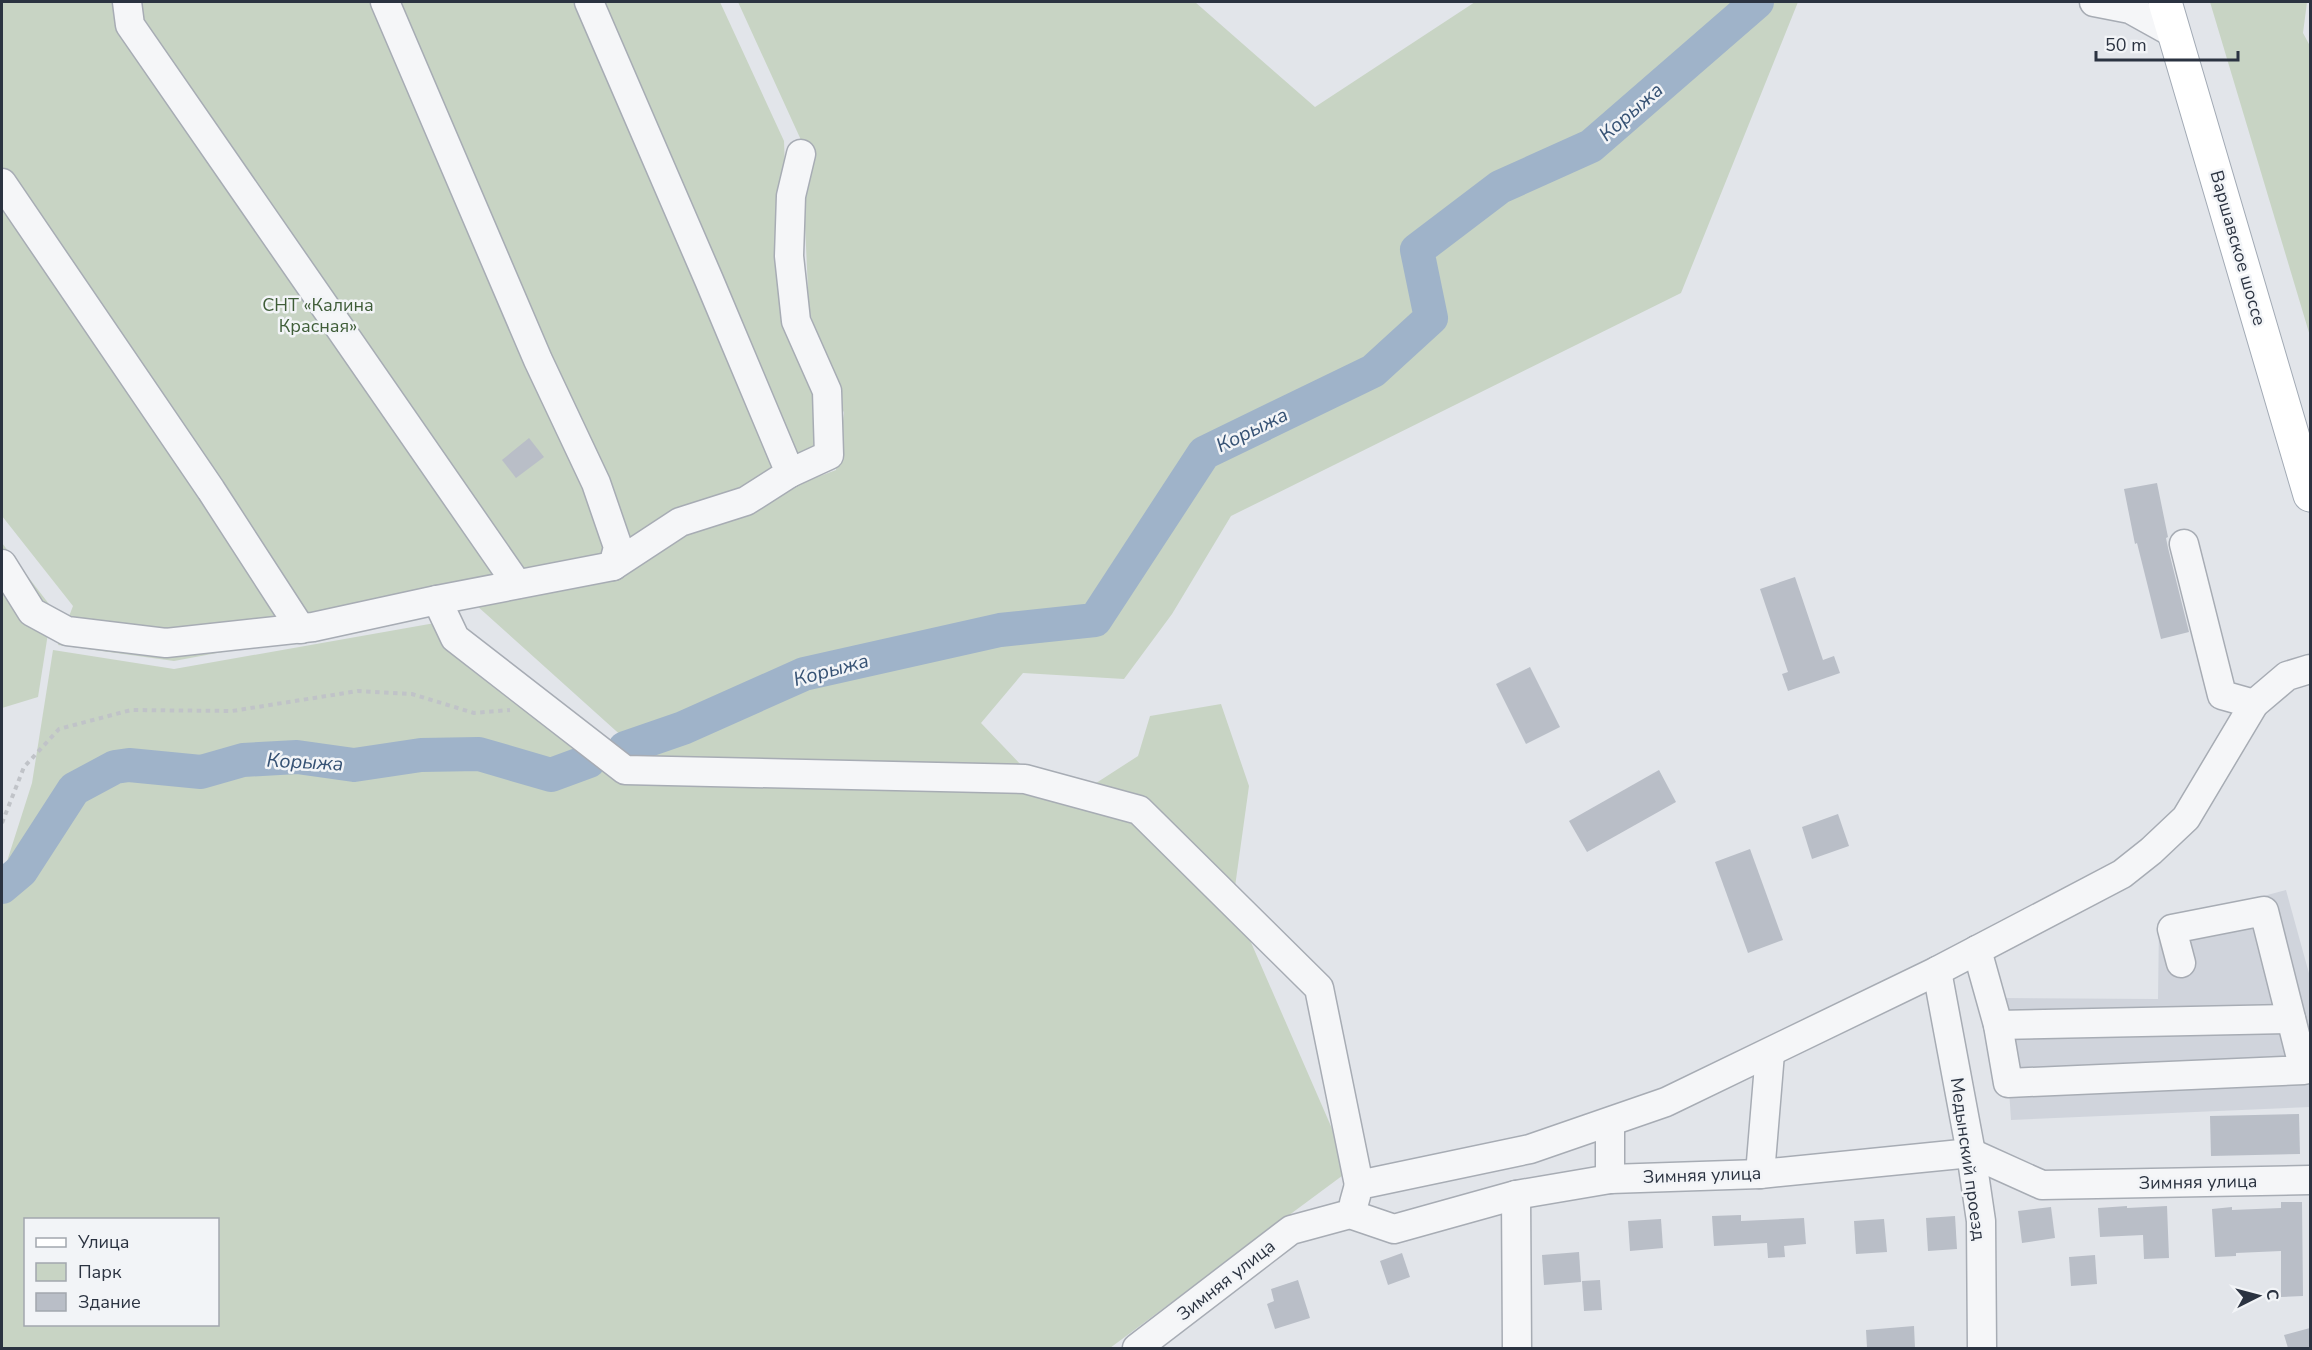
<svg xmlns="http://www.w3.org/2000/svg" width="2312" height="1350" font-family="'Nunito Sans',sans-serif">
  <rect width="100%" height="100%" fill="#e2e5ea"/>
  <path fill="#d0d4dc" d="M2286,890L2310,977V1107L2011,1120L2003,998L2158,999L2159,924Z"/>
  <g fill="#c8d4c4" fill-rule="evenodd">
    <path d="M2,2H720L784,141L791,325L836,462L655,530L500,596L836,470L844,413L809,311L801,140L738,2H1195L1315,107L1475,2H1798L1681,293L1231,516L1172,614L1124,679L1023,673L981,723L1024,768L645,757L476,605L174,661L58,645L73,606L2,516Z"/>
    <path d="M2210,2H2307L2303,33L2310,46V336Z"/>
    <path d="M2,543L52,608L38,697L2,708Z"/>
    <path d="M435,623L469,668L544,725L625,780L1090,787L1138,756L1150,716L1221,704L1249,786L1233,901L1350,1170L1110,1348H2V877L32,783L53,650L174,669ZM26,1220H218V1324H26Z"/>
  </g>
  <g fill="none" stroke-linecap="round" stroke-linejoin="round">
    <g stroke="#9fb3c9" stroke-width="34">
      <path d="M625,748L683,728L804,674L1000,630L1095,620L1204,453L1373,371L1431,318L1417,250L1500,187L1591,146L1757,2"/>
      <path d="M2,887L21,871L74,789L115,767L129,765L201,772L243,760L297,757L354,765L421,755L479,754L551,775L589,761"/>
    </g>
  </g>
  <g fill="#b9bec7">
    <path d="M529,438L544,457L516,478L502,460Z"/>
    <path d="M2157,483L2168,537L2166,538L2168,548L2189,632L2161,639L2137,543L2135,544L2124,489Z"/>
    <path d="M1795,577L1823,660L1834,656L1840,673L1788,691L1782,674L1788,672L1760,589Z"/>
    <path d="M1530,667L1560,727L1526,744L1496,684Z"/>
    <path d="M1659,770L1676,802L1587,852L1569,821Z"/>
    <path d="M1838,814L1849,846L1812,859L1802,827Z"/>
    <path d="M1750,849L1783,940L1748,953L1715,862Z"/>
    <path d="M2299,1114L2300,1154L2211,1156L2210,1116Z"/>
    <path d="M2281,1202H2302L2303,1296L2281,1297V1251L2236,1253V1256L2215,1257L2212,1209L2232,1207V1210L2281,1208Z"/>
    <path d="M2127,1206V1208L2167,1206L2169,1258L2144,1259L2143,1235L2100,1237L2098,1208Z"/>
    <path d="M2051,1207L2055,1238L2022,1243L2018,1211Z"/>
    <path d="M1741,1215V1221L1804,1218L1806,1244L1784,1246L1785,1257L1768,1258L1767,1243L1714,1246L1712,1216Z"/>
    <path d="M1955,1216L1957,1249L1928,1251L1926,1218Z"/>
    <path d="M1661,1219L1663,1248L1630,1251L1628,1221Z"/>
    <path d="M1884,1219L1887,1252L1856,1254L1854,1221Z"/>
    <path d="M1579,1252L1581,1282L1544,1285L1542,1255Z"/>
    <path d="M1402,1253L1410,1277L1388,1285L1380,1261Z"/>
    <path d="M2095,1255L2097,1284L2071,1286L2069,1257Z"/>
    <path d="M1298,1280L1310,1318L1275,1329L1267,1304L1274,1301L1271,1289Z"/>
    <path d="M1600,1280L1602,1310L1584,1311L1582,1281Z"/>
    <path d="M1914,1326L1915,1348H1901L1900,1347L1867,1348L1866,1330Z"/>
    <path d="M2310,1328V1348H2288L2284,1335Z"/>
  </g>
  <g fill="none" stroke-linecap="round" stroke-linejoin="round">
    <defs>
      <g id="minor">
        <path d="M127,2L130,25L517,584"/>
        <path d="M385,2L538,360L596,483L618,547L613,566L437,600L455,638L625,770L1025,779L1139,810L1319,988L1359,1185"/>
        <path d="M589,2L709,280L790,473L746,501L680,522L613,566"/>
        <path d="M2094,2L2130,9L2175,34"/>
        <path d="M2,183L211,490L301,629"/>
        <path d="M790,473L829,455L827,391L796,321L789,256L791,196L801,154"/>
        <path d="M2184,544L2222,695L2254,704"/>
        <path d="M2,564L32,612L67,631L166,643L313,627L437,600"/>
        <path d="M1977,950L1998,1025L2008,1083L2304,1070L2264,911L2172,929L2181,963"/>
        <path d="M1937,971L1971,1153L1981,1221L1982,1348"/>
        <path d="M1998,1025L2291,1019"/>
        <path d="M1760,1174L1770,1053"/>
        <path d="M1610,1179V1122"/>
        <path d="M1516,1195L1517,1348"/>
        <path d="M1354,1203L1359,1185L1530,1149L1666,1102L1937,971L2122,874L2151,851L2186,818L2254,704L2287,676L2310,669"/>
        <path d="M1137,1348L1291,1230L1350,1214L1394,1229L1516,1195L1610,1179L1760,1174L1971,1153L2042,1185L2310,1180"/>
      </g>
      <path id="major" d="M2165,2L2310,495"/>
    </defs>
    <use href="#minor" stroke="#a7acb4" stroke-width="31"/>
    <use href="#major" stroke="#a2aab5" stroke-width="35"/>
    <path stroke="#c0c3c8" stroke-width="4" stroke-dasharray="4.5 4.5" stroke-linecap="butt" d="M2,823L24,767L59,729L131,710L232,711L358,691L412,694L474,713L510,710"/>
    <use href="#minor" stroke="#f5f6f8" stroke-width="28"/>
    <use href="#major" stroke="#fff" stroke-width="33"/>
  </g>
  <g text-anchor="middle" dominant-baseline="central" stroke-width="5" stroke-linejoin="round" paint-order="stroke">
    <g font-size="18" fill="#2b3341" stroke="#f2f4f7">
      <text transform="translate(2238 248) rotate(74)">Варшавское шоссе</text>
      <text transform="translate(1968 1159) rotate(82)">Медынский проезд</text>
      <text transform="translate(1702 1175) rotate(-2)">Зимняя улица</text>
      <text transform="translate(2198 1182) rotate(-1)">Зимняя улица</text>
      <text transform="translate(1226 1280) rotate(-38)">Зимняя улица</text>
    </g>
    <g font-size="18" fill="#3f5d38" stroke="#f2f4f7">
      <text x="318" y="305">СНТ «Калина<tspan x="318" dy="21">Красная»</tspan></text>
    </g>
    <g font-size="20" font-style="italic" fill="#365274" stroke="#f2f4f7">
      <text transform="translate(1631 112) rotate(-41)">Корыжа</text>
      <text transform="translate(1252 430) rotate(-26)">Корыжа</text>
      <text transform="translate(831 670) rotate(-15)">Корыжа</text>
      <text transform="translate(305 762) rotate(3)">Корыжа</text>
    </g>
  </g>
  <rect width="2312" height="1350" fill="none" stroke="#2b3341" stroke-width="6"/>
  <rect x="24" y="1218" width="195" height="108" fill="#f2f4f7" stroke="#a2a7ae" stroke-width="1.5"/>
  <rect x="36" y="1238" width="30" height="9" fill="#ffffff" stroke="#a2a7ae" stroke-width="1.5"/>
  <text x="78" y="1248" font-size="18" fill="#2b3341">Улица</text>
  <rect x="36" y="1263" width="30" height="18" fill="#c8d4c4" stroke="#a2a7ae" stroke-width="1.5"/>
  <text x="78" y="1278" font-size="18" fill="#2b3341">Парк</text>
  <rect x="36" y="1293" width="30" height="18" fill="#b9bec7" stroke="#a2a7ae" stroke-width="1.5"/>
  <text x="78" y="1308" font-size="18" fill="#2b3341">Здание</text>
  <g transform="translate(2258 1296) rotate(84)" stroke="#f2f4f7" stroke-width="4.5" paint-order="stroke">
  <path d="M0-4.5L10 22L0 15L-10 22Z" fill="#2b3341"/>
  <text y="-9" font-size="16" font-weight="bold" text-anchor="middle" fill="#2b3341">С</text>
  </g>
  <path d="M2096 51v9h142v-9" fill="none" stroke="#2b3341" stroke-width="3"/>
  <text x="2105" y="51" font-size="18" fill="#2b3341" stroke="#f2f4f7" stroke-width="4.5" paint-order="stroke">50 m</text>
</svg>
